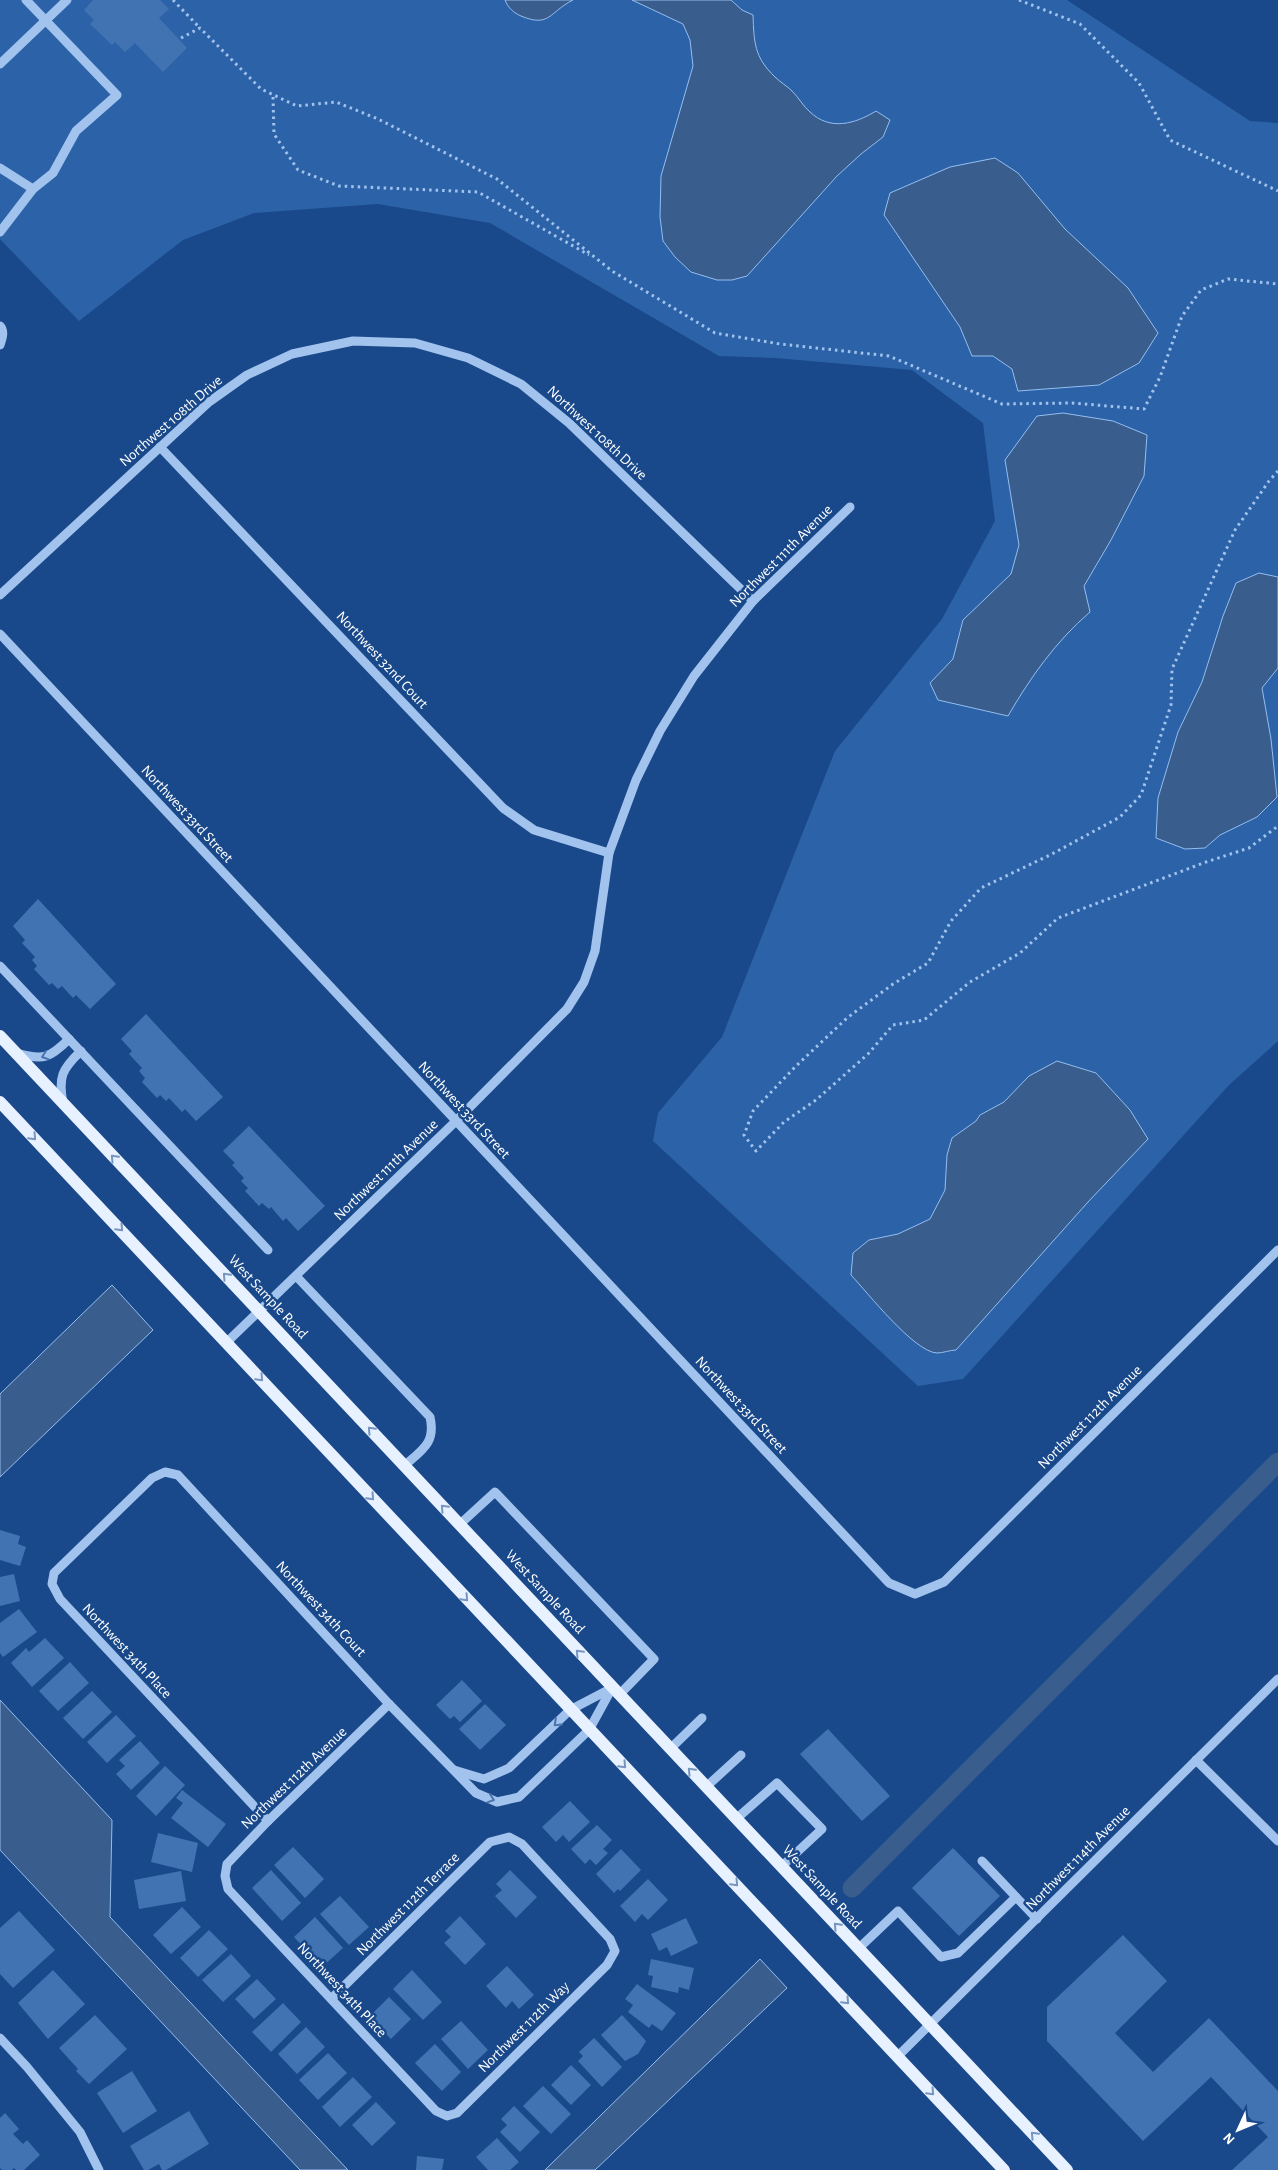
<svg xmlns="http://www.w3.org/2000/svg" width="1278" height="2170" font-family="'Alegreya Sans',sans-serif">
  <rect width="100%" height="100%" fill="#19498a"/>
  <path fill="#2c63a8" d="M0,0H1067L1250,121L1278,123V1041L1229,1085L963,1379L918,1386L653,1141L658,1113L722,1037L835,751L942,619L995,521L983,423L912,370L776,358L719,356L490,223L378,204L254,213L183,240L79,321L0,239Z"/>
  <g fill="#395d8c" stroke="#95bef0">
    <path d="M505,0H573C549,12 550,28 521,16C514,13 508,8 505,0Z"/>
    <path d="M632,0H731L742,10L753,15C754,42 754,57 775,77C780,82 787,86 792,91C799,98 803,106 810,112C830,131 855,124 876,111L890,120L883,137L861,154L837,176L747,276L732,280H717L691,272L675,257L663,241L660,217L661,176L693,66L690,40L683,24Z"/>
    <path d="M995,158L1018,173L1065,229L1128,288L1158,333L1139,363L1099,385L1018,391L1012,369L993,356H972L960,327L884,215L890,193L950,167Z"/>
    <path d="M1063,413L1113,421L1147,435L1144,476L1111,540L1084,586L1090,612C1056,641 1030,678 1008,716L938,700L930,683L953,659L963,620L1011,574L1019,545L1005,460L1037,416Z"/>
    <path d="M1259,573L1278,577V668L1262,688L1271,739L1277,797L1257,817L1220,835L1205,848L1185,849L1156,838L1158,798L1178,732L1202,682L1223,616L1236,583Z"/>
    <path d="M1057,1061L1096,1073L1130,1110L1148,1139L1088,1202L956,1350C950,1350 943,1353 937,1353C914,1352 867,1292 851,1275L853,1253L869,1240L898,1234L930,1219L945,1190L947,1155L952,1138L976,1121L980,1115L1004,1102L1029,1076Z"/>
    <path d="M112,1285L153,1330L0,1477V1394Z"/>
    <path d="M0,1700L112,1820L110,1917L348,2170H300L0,1850Z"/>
    <path d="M760,1959L787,1988L595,2170H545Z"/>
  </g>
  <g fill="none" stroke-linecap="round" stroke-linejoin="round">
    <path stroke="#395d8c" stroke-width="19" d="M852,1888L1278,1462"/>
  </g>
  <g fill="#4173b2">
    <path d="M93,0H160L169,9L159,18L187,48L163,72L135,43L125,52L115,42L112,45L90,24L94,20L84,10Z"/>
    <path d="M38,899L116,984L90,1009L76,995L73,998L62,986L58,989L52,983L49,985L34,969L37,966L32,960L35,957L22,943L25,940L13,926Z"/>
    <path d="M146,1014L223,1097L196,1121L185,1109L182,1112L169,1098L166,1101L160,1095L157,1098L142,1082L145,1078L139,1071L142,1068L129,1054L132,1051L121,1039Z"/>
    <path d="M249,1126L325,1206L298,1231L286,1218L283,1221L271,1207L269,1209L262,1203L259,1206L245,1191L248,1188L241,1181L244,1178L232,1165L235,1163L223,1151Z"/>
    <path d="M0,1530L20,1536L18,1544L26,1547L20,1566L0,1560Z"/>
    <path d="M14,1574L20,1601L0,1606V1577Z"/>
    <path d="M19,1609L37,1632L3,1657L0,1653V1623Z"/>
    <path d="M45,1638L64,1658L32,1687L11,1663L26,1648L29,1652Z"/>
    <path d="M70,1662L89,1683L58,1711L39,1691Z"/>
    <path d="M462,1680L482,1701L460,1722L454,1716L450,1719L436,1705Z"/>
    <path d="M92,1691L112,1712L83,1739L63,1718Z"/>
    <path d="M485,1704L506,1725L480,1750L459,1729Z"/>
    <path d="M116,1715L136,1736L107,1763L87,1742Z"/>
    <path d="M828,1729L890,1796L862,1821L800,1754Z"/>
    <path d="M140,1741L160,1763L131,1790L116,1774L125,1766L119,1760Z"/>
    <path d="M165,1766L185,1785L156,1816L136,1796Z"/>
    <path d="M182,1790L226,1824L208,1847L171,1818L183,1803L176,1798Z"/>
    <path d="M570,1801L590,1822L569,1842L563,1835L556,1842L542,1827Z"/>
    <path d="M597,1825L612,1840L603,1849L608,1853L596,1865L590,1859L585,1864L571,1849Z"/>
    <path d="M158,1833L198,1843L192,1872L151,1862Z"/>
    <path d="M293,1847L324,1879L305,1898L274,1865Z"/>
    <path d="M953,1848L1000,1896L959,1936L912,1888Z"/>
    <path d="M621,1849L641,1870L620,1891L618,1889L614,1893L596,1874Z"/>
    <path d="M271,1870L301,1903L282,1921L252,1888Z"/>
    <path d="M510,1870L537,1897L516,1918L495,1896L502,1890L496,1884Z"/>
    <path d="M181,1871L186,1901L139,1909L134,1880Z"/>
    <path d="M648,1879L668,1900L648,1920L642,1914L635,1922L620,1906Z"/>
    <path d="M340,1896L369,1927L349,1945L320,1914Z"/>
    <path d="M182,1907L201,1927L171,1954L153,1935Z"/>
    <path d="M19,1911L55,1950L13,1988L0,1974V1928Z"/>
    <path d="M460,1916L486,1944L465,1965L444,1943L451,1937L445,1931Z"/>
    <path d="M315,1917L343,1948L322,1967L294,1937Z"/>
    <path d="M686,1918L698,1943L671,1956L667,1947L659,1951L651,1934Z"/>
    <path d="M209,1930L228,1949L198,1977L180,1958Z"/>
    <path d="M1123,1935L1167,1981L1115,2033L1153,2072L1209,2018L1278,2091V2170H1232L1268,2137L1211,2077L1143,2141L1047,2041V2007Z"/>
    <path d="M231,1954L251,1976L223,2002L202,1980Z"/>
    <path d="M651,1959L694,1968L689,1990L679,1987L678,1993L651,1987L653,1976L648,1975Z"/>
    <path d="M507,1966L534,1995L519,2009L512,2001L506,2008L486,1986Z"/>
    <path d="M53,1970L85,2004L48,2039L18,2003Z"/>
    <path d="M412,1970L442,2002L423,2020L393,1989Z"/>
    <path d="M257,1979L276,1999L254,2019L235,1999Z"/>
    <path d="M637,1984L676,2013L662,2031L652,2024L649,2028L628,2012L633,2005L625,1999Z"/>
    <path d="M389,1997L411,2019L391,2039L369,2017Z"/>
    <path d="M283,2003L301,2022L271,2052L252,2032Z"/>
    <path d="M95,2015L127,2049L89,2084L76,2071L78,2069L59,2048Z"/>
    <path d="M622,2015L646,2041L638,2054L625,2061L601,2035Z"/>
    <path d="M461,2021L488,2050L468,2069L441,2039Z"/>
    <path d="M306,2027L325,2047L297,2074L278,2054Z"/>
    <path d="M594,2038L622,2067L602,2087L578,2061L583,2056L579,2052Z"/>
    <path d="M435,2044L461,2072L442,2091L415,2063Z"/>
    <path d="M328,2053L347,2073L318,2100L299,2080Z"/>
    <path d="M571,2065L591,2085L571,2105L551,2085Z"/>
    <path d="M132,2071L157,2111L123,2133L97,2093Z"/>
    <path d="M353,2077L372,2097L340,2127L322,2107Z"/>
    <path d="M543,2086L571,2114L551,2134L523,2106Z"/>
    <path d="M376,2102L396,2123L372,2146L352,2125Z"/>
    <path d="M514,2106L540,2132L520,2152L500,2132L507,2125L501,2119Z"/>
    <path d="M189,2111L209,2144L166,2170H162L159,2164L148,2170H144L130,2146Z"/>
    <path d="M5,2113L19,2129L13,2134L23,2144L27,2140L40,2155L24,2170H16L14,2168L12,2170H2L0,2168V2118Z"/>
    <path d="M497,2138L519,2162L510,2170H488L476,2157Z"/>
    <path d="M417,2156L444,2159L442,2170H416Z"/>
  </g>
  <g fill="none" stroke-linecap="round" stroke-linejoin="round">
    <g stroke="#a2c3ed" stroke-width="3" stroke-dasharray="2.5 4" stroke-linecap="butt">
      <path d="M173,0L200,28"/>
      <path d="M1019,0L1080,24L1139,83L1170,140L1278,191"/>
      <path d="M181,38L200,28L261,89L297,106L336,102L378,119L497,179L612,271L715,333L780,344L889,356L1002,404L1072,403L1144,409L1160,377L1182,316L1201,290L1228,279L1278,284"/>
      <path d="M273,97L274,134L298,170L339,186L478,192L589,255"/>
      <path d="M1278,471L1269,481L1235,530L1172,669L1171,705L1141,795L1120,817L1052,854L981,888L951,921L928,963L893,984L847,1018L795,1067L753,1111L744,1135L756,1151L784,1122L816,1100L868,1054L893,1025L924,1020L970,982L1020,953L1058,918L1206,862L1249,848L1278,826"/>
    </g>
    <g stroke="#a2c3ed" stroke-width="9">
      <path d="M0,64L67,0"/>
      <path d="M0,168L33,189"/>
      <path d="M0,232L33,189L53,173L76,131L117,95L26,0"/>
      <path d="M0,326C5,331 2,339 0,345"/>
      <path d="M160,447L503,808L534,830L609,853"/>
      <path d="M0,595L209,402L247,375L292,354L353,341L415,343L468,358L521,384L569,423L753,601"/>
      <path d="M0,634L889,1583L915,1594L944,1582L1278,1250"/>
      <path d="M0,966L268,1250"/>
      <path d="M17,1053C43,1061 50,1058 69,1039"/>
      <path d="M63,1103C58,1077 62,1069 81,1051"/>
      <path d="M296,1276L430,1417C436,1443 422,1450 404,1466"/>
      <path d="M227,1342L456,1121L567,1009L584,982L595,951L609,853L636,780L660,731L694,676L753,601L850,507"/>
      <path d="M459,1525L495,1492L654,1659L619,1695"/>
      <path d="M670,1749L702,1718"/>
      <path d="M1196,1760L1278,1841"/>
      <path d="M454,1770L484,1779L509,1768L570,1710L612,1688"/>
      <path d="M706,1787L741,1755"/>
      <path d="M736,1819L777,1783L822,1829L781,1867"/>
      <path d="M268,1821L60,1599L52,1584L54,1573L152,1478L165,1472L178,1475L389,1704L476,1793L497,1802L519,1797L589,1730L612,1688"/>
      <path d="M1016,1897L1037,1919"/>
      <path d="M858,1949L898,1911L941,1957L958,1953L1016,1897L982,1861"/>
      <path d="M331,1999L490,1842L509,1837L522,1844L610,1939L615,1951L607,1965L457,2113L447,2116L436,2111L228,1889L225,1876L227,1864L268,1821L389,1704"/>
      <path d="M0,2038L27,2067L80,2132L99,2170"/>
      <path d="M898,2056L1278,1679"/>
    </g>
    <g stroke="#e8f1ff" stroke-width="12">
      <path d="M0,1036L1067,2170"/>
      <path d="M0,1102L1004,2170"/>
    </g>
  </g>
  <defs><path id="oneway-chevron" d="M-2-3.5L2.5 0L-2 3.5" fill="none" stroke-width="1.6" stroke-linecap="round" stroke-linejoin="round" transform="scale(1.25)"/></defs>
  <g stroke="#4974ad">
    <use href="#oneway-chevron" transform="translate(45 1056) rotate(161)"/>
    <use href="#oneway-chevron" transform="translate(557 1723) rotate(137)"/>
    <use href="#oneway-chevron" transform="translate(491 1799) rotate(18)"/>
  </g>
  <g stroke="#7695bf">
    <use href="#oneway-chevron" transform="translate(33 1137) rotate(47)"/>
    <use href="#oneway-chevron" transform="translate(114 1158) rotate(-133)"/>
    <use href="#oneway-chevron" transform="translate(120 1228) rotate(47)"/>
    <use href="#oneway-chevron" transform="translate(226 1276) rotate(-133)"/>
    <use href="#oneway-chevron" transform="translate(260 1378) rotate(47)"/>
    <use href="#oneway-chevron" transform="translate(371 1430) rotate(-133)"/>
    <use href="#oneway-chevron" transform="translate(371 1497) rotate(47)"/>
    <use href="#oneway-chevron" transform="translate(444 1508) rotate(-133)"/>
    <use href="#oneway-chevron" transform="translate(465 1598) rotate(47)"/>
    <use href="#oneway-chevron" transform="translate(579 1653) rotate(-133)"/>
    <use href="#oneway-chevron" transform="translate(623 1765) rotate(47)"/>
    <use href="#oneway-chevron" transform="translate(691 1771) rotate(-133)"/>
    <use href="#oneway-chevron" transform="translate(735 1883) rotate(47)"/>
    <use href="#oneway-chevron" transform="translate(837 1926) rotate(-133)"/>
    <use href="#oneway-chevron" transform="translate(846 2001) rotate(47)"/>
    <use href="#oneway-chevron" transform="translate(931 2092) rotate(47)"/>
    <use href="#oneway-chevron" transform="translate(1034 2135) rotate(-133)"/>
  </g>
  <g text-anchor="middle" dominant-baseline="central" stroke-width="5" stroke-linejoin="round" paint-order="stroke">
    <g font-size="15" fill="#fff" stroke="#19498a">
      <text transform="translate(171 421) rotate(-41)">Northwest 108th Drive</text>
      <text transform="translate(597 433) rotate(43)">Northwest 108th Drive</text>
      <text transform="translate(781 556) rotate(-45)">Northwest 111th Avenue</text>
      <text transform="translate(382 660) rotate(47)">Northwest 32nd Court</text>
      <text transform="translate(187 814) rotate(47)">Northwest 33rd Street</text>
      <text transform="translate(464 1110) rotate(47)">Northwest 33rd Street</text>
      <text transform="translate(386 1170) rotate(-44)">Northwest 111th Avenue</text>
      <text transform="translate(268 1297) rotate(47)">West Sample Road</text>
      <text transform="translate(741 1405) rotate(47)">Northwest 33rd Street</text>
      <text transform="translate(1090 1417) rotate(-45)">Northwest 112th Avenue</text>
      <text transform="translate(545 1592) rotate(47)">West Sample Road</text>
      <text transform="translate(321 1609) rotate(47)">Northwest 34th Court</text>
      <text transform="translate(127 1651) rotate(47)">Northwest 34th Place</text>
      <text transform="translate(294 1778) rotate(-44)">Northwest 112th Avenue</text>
      <text transform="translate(1078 1858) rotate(-45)">Northwest 114th Avenue</text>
      <text transform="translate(822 1887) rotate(47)">West Sample Road</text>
      <text transform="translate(408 1904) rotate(-45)">Northwest 112th Terrace</text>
      <text transform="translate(342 1990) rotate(47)">Northwest 34th Place</text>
      <text transform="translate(524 2027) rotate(-45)">Northwest 112th Way</text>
    </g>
  </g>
  <g transform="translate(1238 2130) rotate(226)" stroke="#19498a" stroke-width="4" paint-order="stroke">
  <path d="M0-4L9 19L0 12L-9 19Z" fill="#ffffff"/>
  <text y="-8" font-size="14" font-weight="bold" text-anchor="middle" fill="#ffffff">N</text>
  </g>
</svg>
